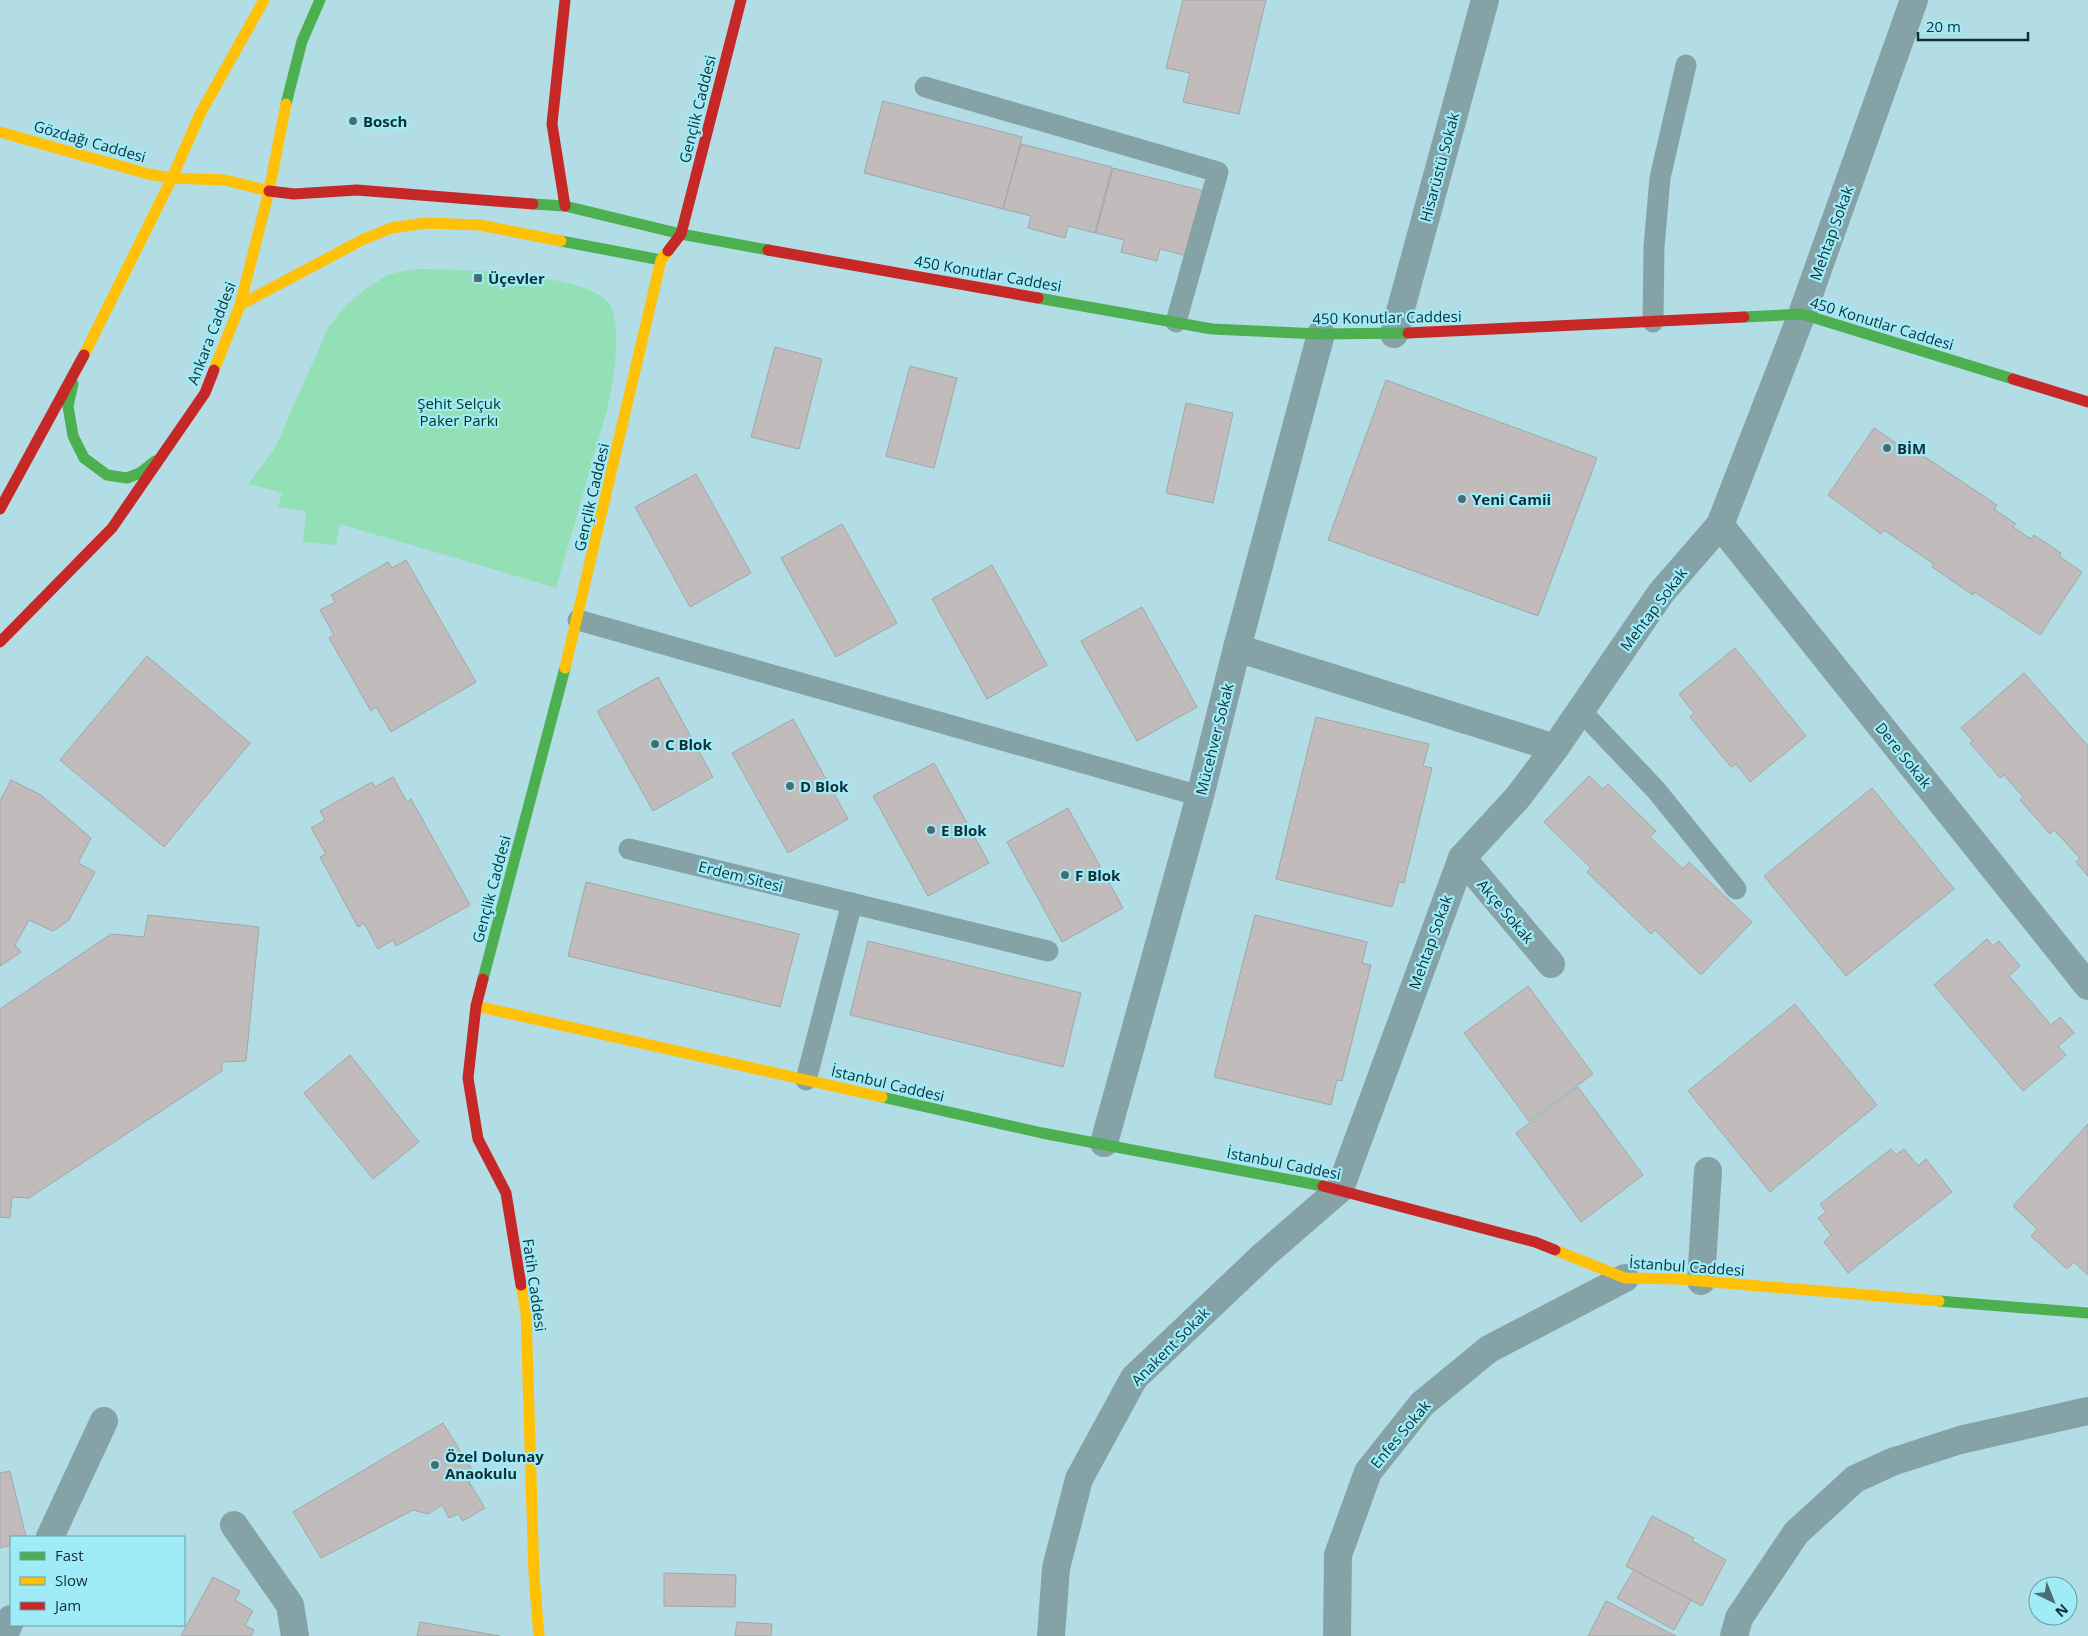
<svg xmlns="http://www.w3.org/2000/svg" width="2088" height="1636" font-family="'Open Sans',sans-serif">
  <rect width="100%" height="100%" fill="#b3dde4"/>
  <path fill="#93e0b7" d="M415,269C452,269 592,272 610,305C623,328 613,385 607,410L556,588L340,524L336,545L303,542L306,511L278,507L282,493L248,484L274,450L328,328L346,305L367,288L389,274Z"/>
  <g fill="#c1bbbb" stroke="#9fa7a8">
    <path d="M1183,0H1266L1239,114L1183,102L1190,73L1166,68Z"/>
    <path d="M883,101L1022,137L1003,209L864,173Z"/>
    <path d="M1021,144L1112,167L1095,233L1068,226L1065,238L1028,228L1031,216L1003,209Z"/>
    <path d="M1113,168L1204,191L1187,256L1160,249L1157,261L1121,252L1124,240L1096,233Z"/>
    <path d="M775,347L822,359L799,449L751,437Z"/>
    <path d="M910,366L957,378L934,468L886,456Z"/>
    <path d="M1386,380L1597,458L1538,616L1328,540Z"/>
    <path d="M1186,403L1233,413L1213,503L1166,493Z"/>
    <path d="M1874,428L1899,445L1901,441L1997,505L1994,509L2016,524L2013,527L2031,539L2034,535L2061,553L2059,556L2082,572L2040,635L1975,592L1973,595L1932,567L1934,564L1884,530L1881,534L1828,495Z"/>
    <path d="M696,474L751,573L690,607L635,507Z"/>
    <path d="M842,524L897,623L836,657L781,558Z"/>
    <path d="M406,560L476,682L391,732L376,707L371,711L329,638L334,635L320,610L335,602L331,595L388,562L392,568Z"/>
    <path d="M992,565L1047,665L987,699L932,599Z"/>
    <path d="M1142,607L1197,707L1137,741L1081,641Z"/>
    <path d="M1735,648L1806,736L1750,782L1736,764L1731,767L1690,717L1694,713L1679,694Z"/>
    <path d="M147,656L250,743L164,847L60,760Z"/>
    <path d="M2024,673L2088,746V876L2076,862L2080,858L2054,830L2050,834L2020,800L2023,797L2004,775L2000,778L1970,743L1973,741L1961,728Z"/>
    <path d="M658,677L713,777L653,811L597,711Z"/>
    <path d="M1316,717L1429,744L1423,766L1432,768L1404,883L1399,882L1392,907L1276,879Z"/>
    <path d="M793,719L848,819L788,853L732,753Z"/>
    <path d="M934,763L989,863L928,896L873,796Z"/>
    <path d="M1589,776L1603,789L1608,784L1656,831L1650,837L1683,869L1689,862L1752,922L1701,975L1655,930L1651,934L1587,872L1591,868L1544,822Z"/>
    <path d="M393,777L407,802L411,799L470,905L396,946L393,940L378,949L364,923L358,927L320,857L326,854L311,828L325,820L320,811L372,782L375,787Z"/>
    <path d="M11,780L41,795L91,838L78,863L95,872L69,920L53,931L29,920L15,945L21,952L0,966V801Z"/>
    <path d="M1872,788L1954,889L1846,976L1764,876Z"/>
    <path d="M1068,808L1123,908L1062,942L1007,842Z"/>
    <path d="M586,882L799,934L780,1007L568,956Z"/>
    <path d="M148,915L259,927L246,1061L222,1062V1071L29,1198L12,1197L10,1218L0,1217V1009L111,934L144,937Z"/>
    <path d="M1255,915L1367,942L1362,963L1371,965L1342,1081L1337,1080L1331,1105L1214,1077Z"/>
    <path d="M1987,939L1993,946L1999,941L2020,966L2009,976L2051,1025L2060,1017L2074,1033L2058,1046L2066,1055L2023,1091L1934,985Z"/>
    <path d="M868,941L1081,993L1063,1067L850,1015Z"/>
    <path d="M1528,986L1593,1074L1529,1121L1464,1033Z"/>
    <path d="M1795,1004L1877,1105L1770,1192L1688,1091Z"/>
    <path d="M350,1055L419,1142L373,1179L304,1093Z"/>
    <path d="M1578,1087L1643,1175L1581,1222L1516,1133Z"/>
    <path d="M2088,1124V1275L2074,1262L2067,1269L2031,1236L2037,1229L2013,1206Z"/>
    <path d="M1891,1149L1896,1155L1904,1149L1918,1166L1926,1159L1952,1192L1848,1273L1824,1242L1831,1235L1818,1218L1826,1212L1820,1204Z"/>
    <path d="M443,1423L477,1478L469,1482L485,1508L463,1521L458,1514L449,1518L442,1505L428,1514L413,1510L321,1558L293,1512Z"/>
    <path d="M10,1471L26,1537H11V1545L0,1548V1473Z"/>
    <path d="M1652,1516L1694,1538L1692,1541L1726,1560L1702,1606L1626,1566Z"/>
    <path d="M1634,1570L1691,1600L1674,1630L1617,1598Z"/>
    <path d="M664,1573L736,1575L735,1607L664,1606Z"/>
    <path d="M213,1577L240,1591L235,1600L253,1611L245,1625L254,1630L251,1636H181Z"/>
    <path d="M1606,1601L1676,1636H1588Z"/>
    <path d="M420,1622L500,1636H417Z"/>
    <path d="M737,1622L772,1624L771,1636H735Z"/>
  </g>
  <g fill="none" stroke-linecap="round" stroke-linejoin="round">
    <g stroke="#85a2a7" stroke-width="21">
      <path d="M925,87L1218,172L1176,322"/>
      <path d="M1653,322L1654,247L1660,178L1686,65"/>
      <path d="M578,620L1200,796"/>
      <path d="M1581,711L1656,790L1736,889"/>
      <path d="M629,849L1048,951"/>
      <path d="M806,1080L852,903"/>
    </g>
    <g stroke="#85a2a7" stroke-width="28">
      <path d="M1394,334L1485,0"/>
      <path d="M1720,525L2088,986"/>
      <path d="M1237,648L1555,748"/>
      <path d="M1462,858L1551,964"/>
      <path d="M1104,1143L1200,796L1237,648L1321,334"/>
      <path d="M1701,1281L1708,1171"/>
      <path d="M234,1525L290,1605L295,1636"/>
      <path d="M50,1537L104,1421"/>
      <path d="M4,1636L11,1619"/>
      <path d="M1051,1636L1056,1568L1079,1479L1134,1378L1265,1254L1340,1189L1462,858L1518,797L1555,748L1661,593L1720,525L1802,314L1914,0"/>
      <path d="M1337,1636L1338,1555L1368,1472L1422,1404L1489,1349L1625,1278"/>
      <path d="M1734,1636L1739,1618L1796,1533L1855,1479L1892,1462L1960,1440L2088,1411"/>
    </g>
    <g stroke="#4caf50" stroke-width="11">
      <path d="M286,104L302,41L320,0"/>
      <path d="M533,204L565,206L681,234L768,250"/>
      <path d="M561,241L661,260"/>
      <path d="M1038,298L1212,329L1321,334L1408,333"/>
      <path d="M1744,317L1802,314L2013,379"/>
      <path d="M73,384L68,406L73,436L84,458L107,475L127,478L140,473L155,461"/>
      <path d="M483,979L565,668"/>
      <path d="M882,1097L1042,1133L1323,1186"/>
      <path d="M1939,1301L2088,1313"/>
    </g>
    <g stroke="#ffc107" stroke-width="11">
      <path d="M0,132L148,174L172,178"/>
      <path d="M172,178L225,180L269,191"/>
      <path d="M240,305L362,240L391,228L426,223L480,225L561,241"/>
      <path d="M84,355L172,178L200,114L264,0"/>
      <path d="M214,370L240,305L269,191L286,104"/>
      <path d="M565,668L661,260L668,251"/>
      <path d="M476,1006L882,1097"/>
      <path d="M1555,1250L1625,1278L1677,1279L1939,1301"/>
      <path d="M521,1285L526,1312L534,1576L539,1636"/>
    </g>
    <g stroke="#c62828" stroke-width="11">
      <path d="M565,0L552,124L565,206"/>
      <path d="M269,191L294,194L357,190L533,204"/>
      <path d="M768,250L1038,298"/>
      <path d="M668,251L681,234L741,0"/>
      <path d="M1408,333L1744,317"/>
      <path d="M2013,379L2088,402"/>
      <path d="M0,509L84,355"/>
      <path d="M0,642L112,528L205,393L214,370"/>
      <path d="M483,979L476,1006L468,1078L478,1139L506,1193L521,1285"/>
      <path d="M1323,1186L1535,1242L1555,1250"/>
    </g>
  </g>
  <g fill="#496d73" stroke="#9febf8" stroke-width="2">
    <circle cx="353" cy="121" r="5"/>
    <rect x="473" y="273" width="10" height="10" rx="2.5"/>
    <circle cx="1887" cy="448" r="5"/>
    <circle cx="1462" cy="499" r="5"/>
    <circle cx="655" cy="744" r="5"/>
    <circle cx="790" cy="786" r="5"/>
    <circle cx="931" cy="830" r="5"/>
    <circle cx="1065" cy="875" r="5"/>
    <circle cx="435" cy="1465" r="5"/>
  </g>
  <g text-anchor="middle" dominant-baseline="central" stroke-width="4.5" stroke-linejoin="round" paint-order="stroke">
    <g font-size="15" fill="#103036" stroke="#9febf8">
      <text transform="translate(697 109) rotate(-76)">Gençlik Caddesi</text>
      <text transform="translate(90 141) rotate(16)">Gözdağı Caddesi</text>
      <text transform="translate(1439 167) rotate(-75)">Hisarüstü Sokak</text>
      <text transform="translate(1831 233) rotate(-70)">Mehtap Sokak</text>
      <text transform="translate(988 273) rotate(10)">450 Konutlar Caddesi</text>
      <text transform="translate(1387 317) rotate(-1)">450 Konutlar Caddesi</text>
      <text transform="translate(1882 323) rotate(17)">450 Konutlar Caddesi</text>
      <text transform="translate(211 333) rotate(-69)">Ankara Caddesi</text>
      <text transform="translate(591 497) rotate(-77)">Gençlik Caddesi</text>
      <text transform="translate(1653 609) rotate(-53)">Mehtap Sokak</text>
      <text transform="translate(1214 739) rotate(-76)">Mücehver Sokak</text>
      <text transform="translate(1904 755) rotate(51)">Dere Sokak</text>
      <text transform="translate(741 876) rotate(14)">Erdem Sitesi</text>
      <text transform="translate(491 889) rotate(-75)">Gençlik Caddesi</text>
      <text transform="translate(1506 911) rotate(50)">Akçe Sokak</text>
      <text transform="translate(1430 942) rotate(-70)">Mehtap Sokak</text>
      <text transform="translate(888 1083) rotate(13)">İstanbul Caddesi</text>
      <text transform="translate(1284 1163) rotate(11)">İstanbul Caddesi</text>
      <text transform="translate(1687 1266) rotate(4)">İstanbul Caddesi</text>
      <text transform="translate(535 1285) rotate(82)">Fatih Caddesi</text>
      <text transform="translate(1170 1346) rotate(-45)">Anakent Sokak</text>
      <text transform="translate(1400 1434) rotate(-50)">Enfes Sokak</text>
    </g>
    <g font-size="15" font-weight="bold" fill="#103036" stroke="#9febf8" text-anchor="start">
      <text x="363" y="121">Bosch</text>
      <text x="488" y="278">Üçevler</text>
      <text x="1897" y="448">BİM</text>
      <text x="1472" y="499">Yeni Camii</text>
      <text x="665" y="744">C Blok</text>
      <text x="800" y="786">D Blok</text>
      <text x="941" y="830">E Blok</text>
      <text x="1075" y="875">F Blok</text>
      <text x="445" y="1456">Özel Dolunay<tspan x="445" dy="17">Anaokulu</tspan></text>
    </g>
    <g font-size="15" fill="#043515" stroke="#9febf8">
      <text x="459" y="403">Şehit Selçuk<tspan x="459" dy="17">Paker Parkı</tspan></text>
    </g>
  </g>
  <rect x="10" y="1536" width="175" height="90" fill="#9febf8" stroke="#66a0aa"/>
  <rect x="20" y="1552" width="25" height="8" fill="#4caf50" stroke="#66a0aa"/>
  <text x="55" y="1561" font-size="15" fill="#103036">Fast</text>
  <rect x="20" y="1577" width="25" height="8" fill="#ffc107" stroke="#66a0aa"/>
  <text x="55" y="1586" font-size="15" fill="#103036">Slow</text>
  <rect x="20" y="1602" width="25" height="8" fill="#c62828" stroke="#66a0aa"/>
  <text x="55" y="1611" font-size="15" fill="#103036">Jam</text>
  <g transform="translate(2053 1601) rotate(137)"><circle r="24" fill="#9febf8" stroke="#66a0aa"/>
  <path d="M0-4L9 19L0 12L-9 19Z" fill="#496d73"/>
  <text y="-8" font-size="14" font-weight="bold" text-anchor="middle" fill="#103036">N</text>
  </g>
  <path d="M1918 32v8h110v-8" fill="none" stroke="#103036" stroke-width="2.5"/>
  <text x="1926" y="32" font-size="15" fill="#103036" stroke="#9febf8" stroke-width="4" paint-order="stroke">20 m</text>
</svg>
